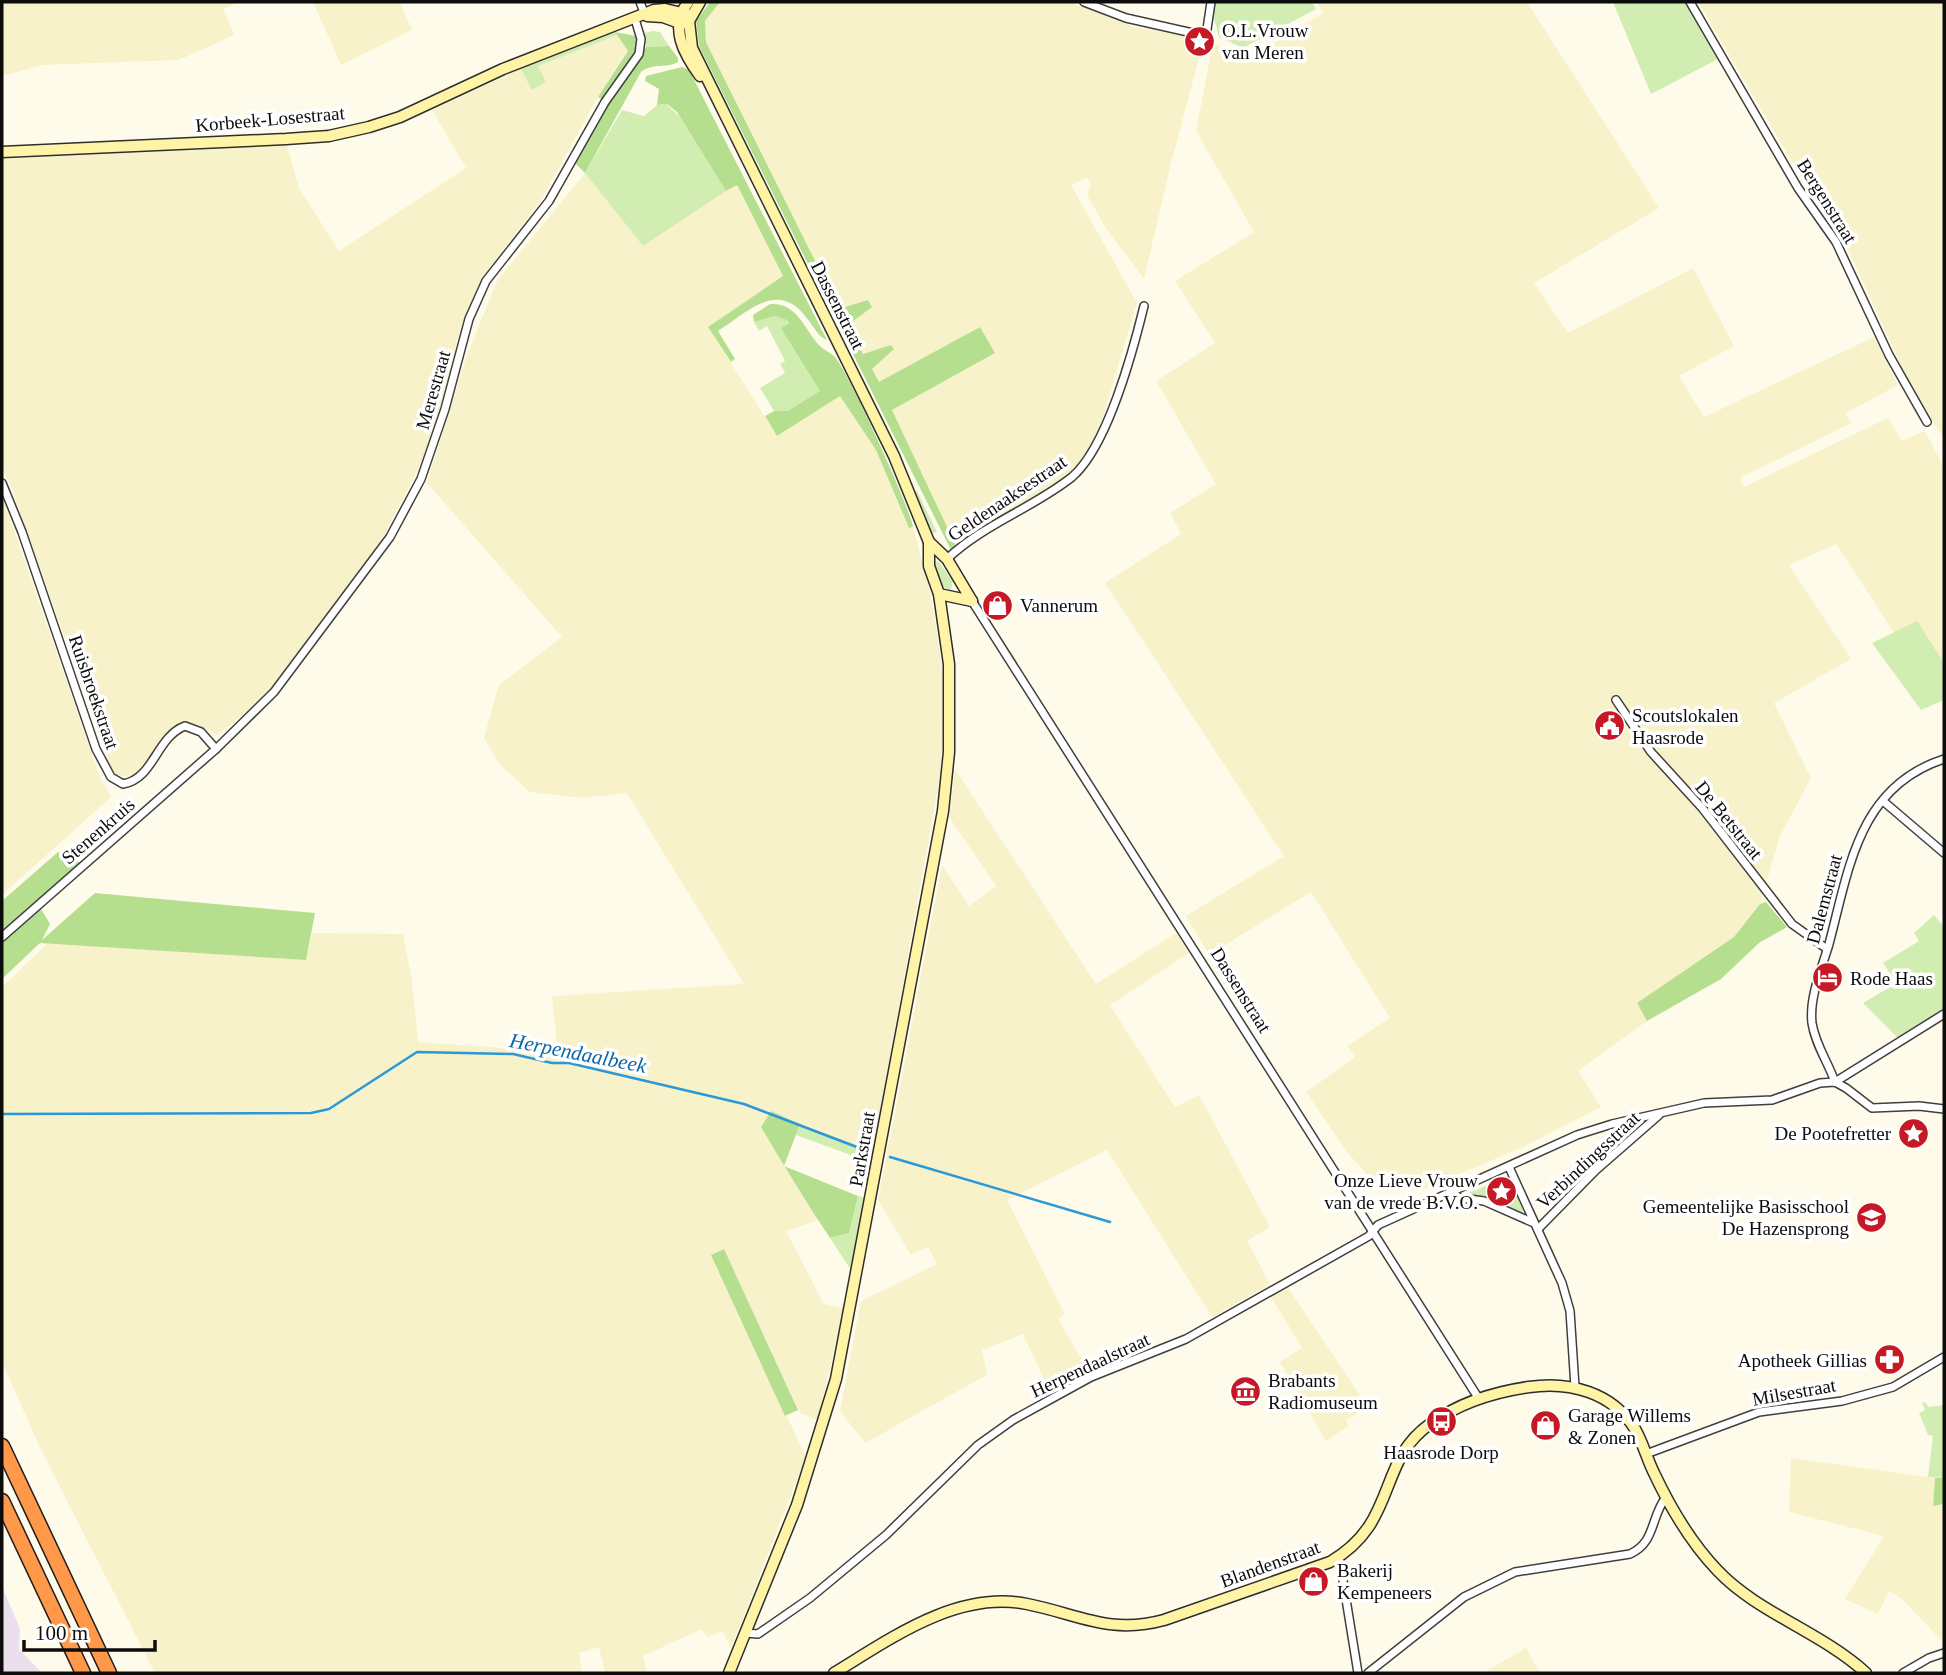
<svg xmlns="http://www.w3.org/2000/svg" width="1946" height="1675" font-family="'Times New Roman',serif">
  <rect width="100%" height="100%" fill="#fffbeb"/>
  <path fill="#eadfec" d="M2,1586L20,1629L19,1649L42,1673H2Z"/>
  <g fill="#f7f2c9">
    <path d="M2,2H239L223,9L234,35L179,60L43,65L2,76Z"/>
    <path d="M313,2H400L412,30L341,65Z"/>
    <path d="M720,2H1070L1134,27L1199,38L1202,47L1171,163L1144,279L1107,230L1087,195L1091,185L1087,178L1071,185L1137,303L1097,437L1071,474L956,546L892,410L994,353L980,327L879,383L872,369L893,350L891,345L863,354L848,325L872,306L868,300L839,310L706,42L705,21Z"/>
    <path d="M1317,2H1527L1659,208L1534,283L1568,333L1693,268L1734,346L1679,376L1704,417L1874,337L1898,385L1846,413L1851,423L1740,478L1744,487L1888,418L1902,441L1925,431L1944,468V663L1917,622L1895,634L1836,544L1789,565L1851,659L1774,703L1811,778L1780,836L1760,904L1734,937L1637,1003L1647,1021L1578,1071L1601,1107L1523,1147L1424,1189L1390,1191L1373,1181L1347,1152L1306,1092L1355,1057L1347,1046L1390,1018L1311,892L1209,955L1186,916L1284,856L1105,583L1181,534L1170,513L1216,484L1156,381L1215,343L1175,281L1254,232L1196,131L1213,43L1248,59L1323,13Z"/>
    <path d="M1698,2H1944V439L1910,385L1846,245L1804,182Z"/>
    <path d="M617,35L628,50L598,97L540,202L481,279L461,326L438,415L424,457L381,541L265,697L217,735L197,724L183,723L171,730L133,777L116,775L110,766L12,489L2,468V159L287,145L299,188L339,251L466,168L432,110L521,69L533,90L538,66Z"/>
    <path d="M585,173L643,246L736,184L783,276L708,327L777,436L840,396L876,450L909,528L913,527L930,591L942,667L943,735L940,777L873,1150L815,1131L771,1111L761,1127L818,1220L786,1231L824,1304L844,1308L818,1420L800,1413L724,1249L711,1255L806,1457L731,1648L722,1631L707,1637L702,1629L643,1656L647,1673H605L599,1647L579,1653L582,1673H155L40,1448L2,1362V987L48,943L306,960L312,933L403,934L412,981L418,1042L558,1052L552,996L744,984L627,793L582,798L530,792L498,763L484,737L499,685L562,637L427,483L466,358L497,281Z"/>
    <path d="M2,496L99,775L111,797L2,895Z"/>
    <path d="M955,769L1096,984L1176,933L1189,953L1110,1005L1175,1107L1199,1095L1270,1227L1247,1241L1270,1284L1212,1317L1107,1150L1007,1200L1065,1314L1058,1319L1089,1372L1049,1390L1023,1334L982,1350L987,1375L865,1443L840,1411L861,1301L937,1264L928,1247L911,1255L878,1200L942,865L969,906L996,886L949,817Z"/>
    <path d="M1285,1283L1368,1407L1346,1420L1349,1426L1326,1441L1280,1362L1302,1348L1268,1292Z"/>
    <path d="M1791,1458L1935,1478L1933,1506L1944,1504V1643L1902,1599L1889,1591L1878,1614L1845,1599L1884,1536L1789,1512Z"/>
    <path d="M1526,1648L1540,1673H1483Z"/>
  </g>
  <g fill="#d1edb1">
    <path d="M1214,2H1312L1316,9L1243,48L1219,37L1213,15Z"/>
    <path d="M1613,2H1688L1720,58L1651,94Z"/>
    <path d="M653,31L660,32L669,46L646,47L644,33Z"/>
    <path d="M615,32L617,35L538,66L546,82L532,90L521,69Z"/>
    <path d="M666,104L680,117L726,191L643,246L585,173L622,110L644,116L657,105Z"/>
    <path d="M775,316L783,317L789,322L782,328L821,391L788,411H774L760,388L785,373L780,364L785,361L767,326L759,331L754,322Z"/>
    <path d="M917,491L937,532L931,534L914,492Z"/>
    <path d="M938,561L953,581L951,590L943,587L935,563Z"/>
    <path d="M1917,621L1944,663V700L1921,710L1872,643Z"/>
    <path d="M1934,915L1944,927V1014L1902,1042L1863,1003L1897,983L1883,963L1919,941L1914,933Z"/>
    <path d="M800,1124L873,1151L866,1188L861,1186L867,1161L796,1135Z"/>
    <path d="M1505,1178L1512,1184L1523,1210L1522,1212L1466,1194Z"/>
    <path d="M858,1196L865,1198L851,1270L830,1238L849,1233Z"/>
    <path d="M1925,1402L1929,1407L1944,1405V1478L1928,1477L1933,1436L1928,1435L1919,1413L1925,1410L1922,1403Z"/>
  </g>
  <g fill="#b5df8f">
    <path d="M710,2H720L705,21L706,42L839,309L868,300L872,307L848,325L863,354L891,345L894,349L872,369L879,382L980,327L995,353L892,410L956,546L951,550L699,46L696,21Z"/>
    <path d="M615,32L636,36L638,47L603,100L598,97L628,51Z"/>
    <path d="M669,46L678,58V62C666,69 654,62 641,72L585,173L574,162L608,103L646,47Z"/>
    <path d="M682,67L689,70L827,340C818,337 815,328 809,321C780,278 750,310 718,331L735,359L731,362L708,327L783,276L737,185L726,191L677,112L667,104L657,105L659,89L645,81L646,76Z"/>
    <path d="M770,304C798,302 804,330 821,347C825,351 830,352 834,356C846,367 910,507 913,527L909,528L876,450L840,396L777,436L765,416L774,411H788L820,391L781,328L789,323L787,320L775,316L754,322L753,315Z"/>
    <path d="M58,852L83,864L38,904L50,924L42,940L95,893L315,913L306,960L40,943L2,979V901Z"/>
    <path d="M1766,902L1787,927L1759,943L1721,979L1647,1021L1637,1003L1734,937L1760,904Z"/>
    <path d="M771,1111L800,1124L784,1166L858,1196L849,1233L830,1238C806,1202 783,1164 761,1127Z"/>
    <path d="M724,1249L798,1410L785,1416L711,1255Z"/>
    <path d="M1935,1478H1944V1504L1933,1506Z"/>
  </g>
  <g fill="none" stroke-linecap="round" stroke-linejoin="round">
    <g stroke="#2b98d9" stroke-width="2.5">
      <path d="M2,1114L311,1113L329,1109L417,1052L513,1054L552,1063H569L744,1104L862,1149"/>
      <path d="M890,1157L1110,1222"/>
    </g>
    <defs>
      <g id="street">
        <path d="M640,2L645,15"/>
        <path d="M1084,2L1126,18L1206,36L1211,2"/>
        <path d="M1690,2L1798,188L1836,242L1889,355L1927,422"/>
        <path d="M2,483L22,532L96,749L111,777L123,784C154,779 156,737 185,726L201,732L216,749"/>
        <path d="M947,559C984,524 1033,508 1072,477C1107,447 1133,351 1144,306"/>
        <path d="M972,601L1479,1399"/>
        <path d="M1616,700L1651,752L1703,809L1792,924L1827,949"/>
        <path d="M1883,801L1944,853"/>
        <path d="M2,937L216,749L274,692L390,537L421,479L445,409L469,319L486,281L549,201L605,102L639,54L641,39L635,19"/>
        <path d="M1835,1082C1828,1062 1815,1044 1812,1023C1809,997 1822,968 1829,944C1849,869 1858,787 1944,759"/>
        <path d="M1835,1082L1944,1014"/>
        <path d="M1509,1167L1562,1283L1570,1311L1575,1387"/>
        <path d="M1446,1196L1484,1201L1534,1223"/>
        <path d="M1538,1229L1596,1170L1659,1115"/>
        <path d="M1646,1454L1759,1412L1842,1401L1893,1387L1944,1357"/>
        <path d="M1339,1556L1358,1673"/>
        <path d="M745,1633L758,1634L810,1598L886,1535L978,1445L1013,1420L1091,1377L1186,1339L1369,1236L1378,1225L1577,1135L1612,1124L1704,1103L1772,1100L1820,1083L1835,1082L1846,1088L1872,1108L1919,1106L1944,1109"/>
        <path d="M1368,1673L1464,1597L1515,1572L1630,1554C1656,1542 1650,1518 1666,1497"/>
        <path d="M1903,1673L1929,1658L1944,1653"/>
      </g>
      <g id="secondary">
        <path d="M688,2C669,28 684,54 700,76"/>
        <path d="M700,2L689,21L692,48L894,456L929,542V566L939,594L949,664V752L943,811L836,1379L797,1505L729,1673"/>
        <path d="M647,16L663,17L682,24"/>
        <path d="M2,152L286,139L329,136L369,127L400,117L503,69L654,10L665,9L690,15"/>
        <path d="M929,542L947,559L972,601"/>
        <path d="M939,594L972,601"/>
        <path d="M834,1673C890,1639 957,1590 1027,1604C1078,1614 1109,1635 1164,1620L1330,1562C1399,1522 1376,1462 1430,1424C1459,1403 1494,1392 1529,1387C1569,1381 1612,1392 1635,1429C1643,1443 1647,1459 1654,1473C1670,1507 1692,1544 1718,1571C1758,1613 1821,1632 1866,1673"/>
      </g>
      <g id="highway">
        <path d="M2,1446L109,1673"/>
        <path d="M2,1501L83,1673"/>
      </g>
    </defs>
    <use href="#street" stroke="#3f3f3f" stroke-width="10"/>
    <use href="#secondary" stroke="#2e2e2e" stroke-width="13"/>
    <use href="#highway" stroke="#1d1d1d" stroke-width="17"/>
    <use href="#street" stroke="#fff" stroke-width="7"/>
    <use href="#secondary" stroke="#fff3a6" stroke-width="10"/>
    <use href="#highway" stroke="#ff9849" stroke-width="14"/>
  </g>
  <defs>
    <symbol id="sight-disc" viewBox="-11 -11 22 22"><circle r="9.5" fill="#c71925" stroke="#fff"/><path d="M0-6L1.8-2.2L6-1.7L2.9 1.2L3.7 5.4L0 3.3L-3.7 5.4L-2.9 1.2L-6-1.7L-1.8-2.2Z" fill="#fff"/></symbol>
    <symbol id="shop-disc" viewBox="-11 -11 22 22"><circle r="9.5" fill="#c71925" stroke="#fff"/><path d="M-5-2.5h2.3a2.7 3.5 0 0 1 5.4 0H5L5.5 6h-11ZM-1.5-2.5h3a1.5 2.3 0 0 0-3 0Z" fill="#fff"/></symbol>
    <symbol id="civic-disc" viewBox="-11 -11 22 22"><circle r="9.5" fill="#c71925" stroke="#fff"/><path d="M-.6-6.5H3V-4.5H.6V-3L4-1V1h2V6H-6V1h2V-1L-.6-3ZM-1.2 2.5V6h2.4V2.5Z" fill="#fff"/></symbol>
    <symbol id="hotel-disc" viewBox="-11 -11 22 22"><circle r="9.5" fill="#c71925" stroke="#fff"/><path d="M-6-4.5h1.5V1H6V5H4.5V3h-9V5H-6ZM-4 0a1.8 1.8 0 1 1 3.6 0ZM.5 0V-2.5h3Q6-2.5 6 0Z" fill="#fff"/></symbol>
    <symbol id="school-disc" viewBox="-11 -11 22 22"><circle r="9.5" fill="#c71925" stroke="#fff"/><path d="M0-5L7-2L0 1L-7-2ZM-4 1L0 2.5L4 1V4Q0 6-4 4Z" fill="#fff"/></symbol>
    <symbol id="pharmacy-disc" viewBox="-11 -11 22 22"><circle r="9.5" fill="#c71925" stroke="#fff"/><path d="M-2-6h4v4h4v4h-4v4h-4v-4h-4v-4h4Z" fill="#fff"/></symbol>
    <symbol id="museum-disc" viewBox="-11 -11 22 22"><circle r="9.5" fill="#c71925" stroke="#fff"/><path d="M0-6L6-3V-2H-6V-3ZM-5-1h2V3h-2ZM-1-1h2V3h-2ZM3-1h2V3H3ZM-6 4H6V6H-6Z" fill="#fff"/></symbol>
    <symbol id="bus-disc" viewBox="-11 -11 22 22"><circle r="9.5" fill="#c71925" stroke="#fff"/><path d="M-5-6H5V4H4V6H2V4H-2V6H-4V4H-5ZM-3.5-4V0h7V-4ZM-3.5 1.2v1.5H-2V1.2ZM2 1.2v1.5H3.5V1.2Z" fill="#fff"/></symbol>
  </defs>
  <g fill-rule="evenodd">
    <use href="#sight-disc" x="1182" y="24" width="35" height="35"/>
    <use href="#shop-disc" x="980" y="588" width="35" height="35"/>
    <use href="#civic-disc" x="1592" y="708" width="35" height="35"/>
    <use href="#hotel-disc" x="1810" y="960" width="35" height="35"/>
    <use href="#sight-disc" x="1896" y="1116" width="35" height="35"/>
    <use href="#sight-disc" x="1484" y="1174" width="35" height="35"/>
    <use href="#school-disc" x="1854" y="1200" width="35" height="35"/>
    <use href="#pharmacy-disc" x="1872" y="1342" width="35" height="35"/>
    <use href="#museum-disc" x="1228" y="1374" width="35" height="35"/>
    <use href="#bus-disc" x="1424" y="1404" width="35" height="35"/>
    <use href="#shop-disc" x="1528" y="1408" width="35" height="35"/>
    <use href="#shop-disc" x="1296" y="1564" width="35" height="35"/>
  </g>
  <g text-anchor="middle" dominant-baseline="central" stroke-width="7" stroke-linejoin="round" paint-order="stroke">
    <g font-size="19" fill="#0c0c0c" stroke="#fff" text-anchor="start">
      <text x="1222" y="30">O.L.Vrouw<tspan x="1222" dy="22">van Meren</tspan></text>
      <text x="1020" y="605">Vannerum</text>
      <text x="1632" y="715">Scoutslokalen<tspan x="1632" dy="22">Haasrode</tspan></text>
      <text x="1850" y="978">Rode Haas</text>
      <text x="1891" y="1133" text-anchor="end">De Pootefretter</text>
      <text x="1478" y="1180" text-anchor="end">Onze Lieve Vrouw<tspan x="1478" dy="22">van de vrede B.V.O.</tspan></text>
      <text x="1849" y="1206" text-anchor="end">Gemeentelijke Basisschool<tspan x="1849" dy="22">De Hazensprong</tspan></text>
      <text x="1867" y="1360" text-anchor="end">Apotheek Gillias</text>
      <text x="1268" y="1380">Brabants<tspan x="1268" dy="22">Radiomuseum</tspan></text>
      <text x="1568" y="1415">Garage Willems<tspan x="1568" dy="22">&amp; Zonen</tspan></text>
      <text x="1441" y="1452" text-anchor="middle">Haasrode Dorp</text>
      <text x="1337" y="1570">Bakerij<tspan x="1337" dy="22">Kempeneers</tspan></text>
    </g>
    <g font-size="19" fill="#0c0c0c" stroke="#fff">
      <text transform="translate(270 119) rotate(-5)">Korbeek-Losestraat</text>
      <text transform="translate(1827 201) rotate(58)">Bergenstraat</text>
      <text transform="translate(838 305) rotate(63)">Dassenstraat</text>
      <text transform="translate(433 390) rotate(-74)">Merestraat</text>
      <text transform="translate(1007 498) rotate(-34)">Geldenaaksestraat</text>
      <text transform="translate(94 692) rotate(71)">Ruisbroekstraat</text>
      <text transform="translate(1729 820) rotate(51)">De Betstraat</text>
      <text transform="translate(98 831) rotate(-41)">Stenenkruis</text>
      <text transform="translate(1824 899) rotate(-75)">Dalemstraat</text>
      <text transform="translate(1241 990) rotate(58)">Dassenstraat</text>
      <text transform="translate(862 1149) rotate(-80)">Parkstraat</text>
      <text transform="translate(1588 1160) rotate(-43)">Verbindingsstraat</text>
      <text transform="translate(1090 1365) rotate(-25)">Herpendaalstraat</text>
      <text transform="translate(1794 1392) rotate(-10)">Milsestraat</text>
      <text transform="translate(1270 1564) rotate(-20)">Blandenstraat</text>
    </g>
    <g font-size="21" font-style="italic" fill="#0b67a8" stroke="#fff">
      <text transform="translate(578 1053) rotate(11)">Herpendaalbeek</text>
    </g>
  </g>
  <rect width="1946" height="1675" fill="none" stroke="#0c0c0c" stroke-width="7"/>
  <path d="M24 1640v10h131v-10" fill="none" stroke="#0c0c0c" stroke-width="3.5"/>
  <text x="35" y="1640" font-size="21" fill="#0c0c0c" stroke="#ffffff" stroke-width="5" paint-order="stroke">100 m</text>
</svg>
